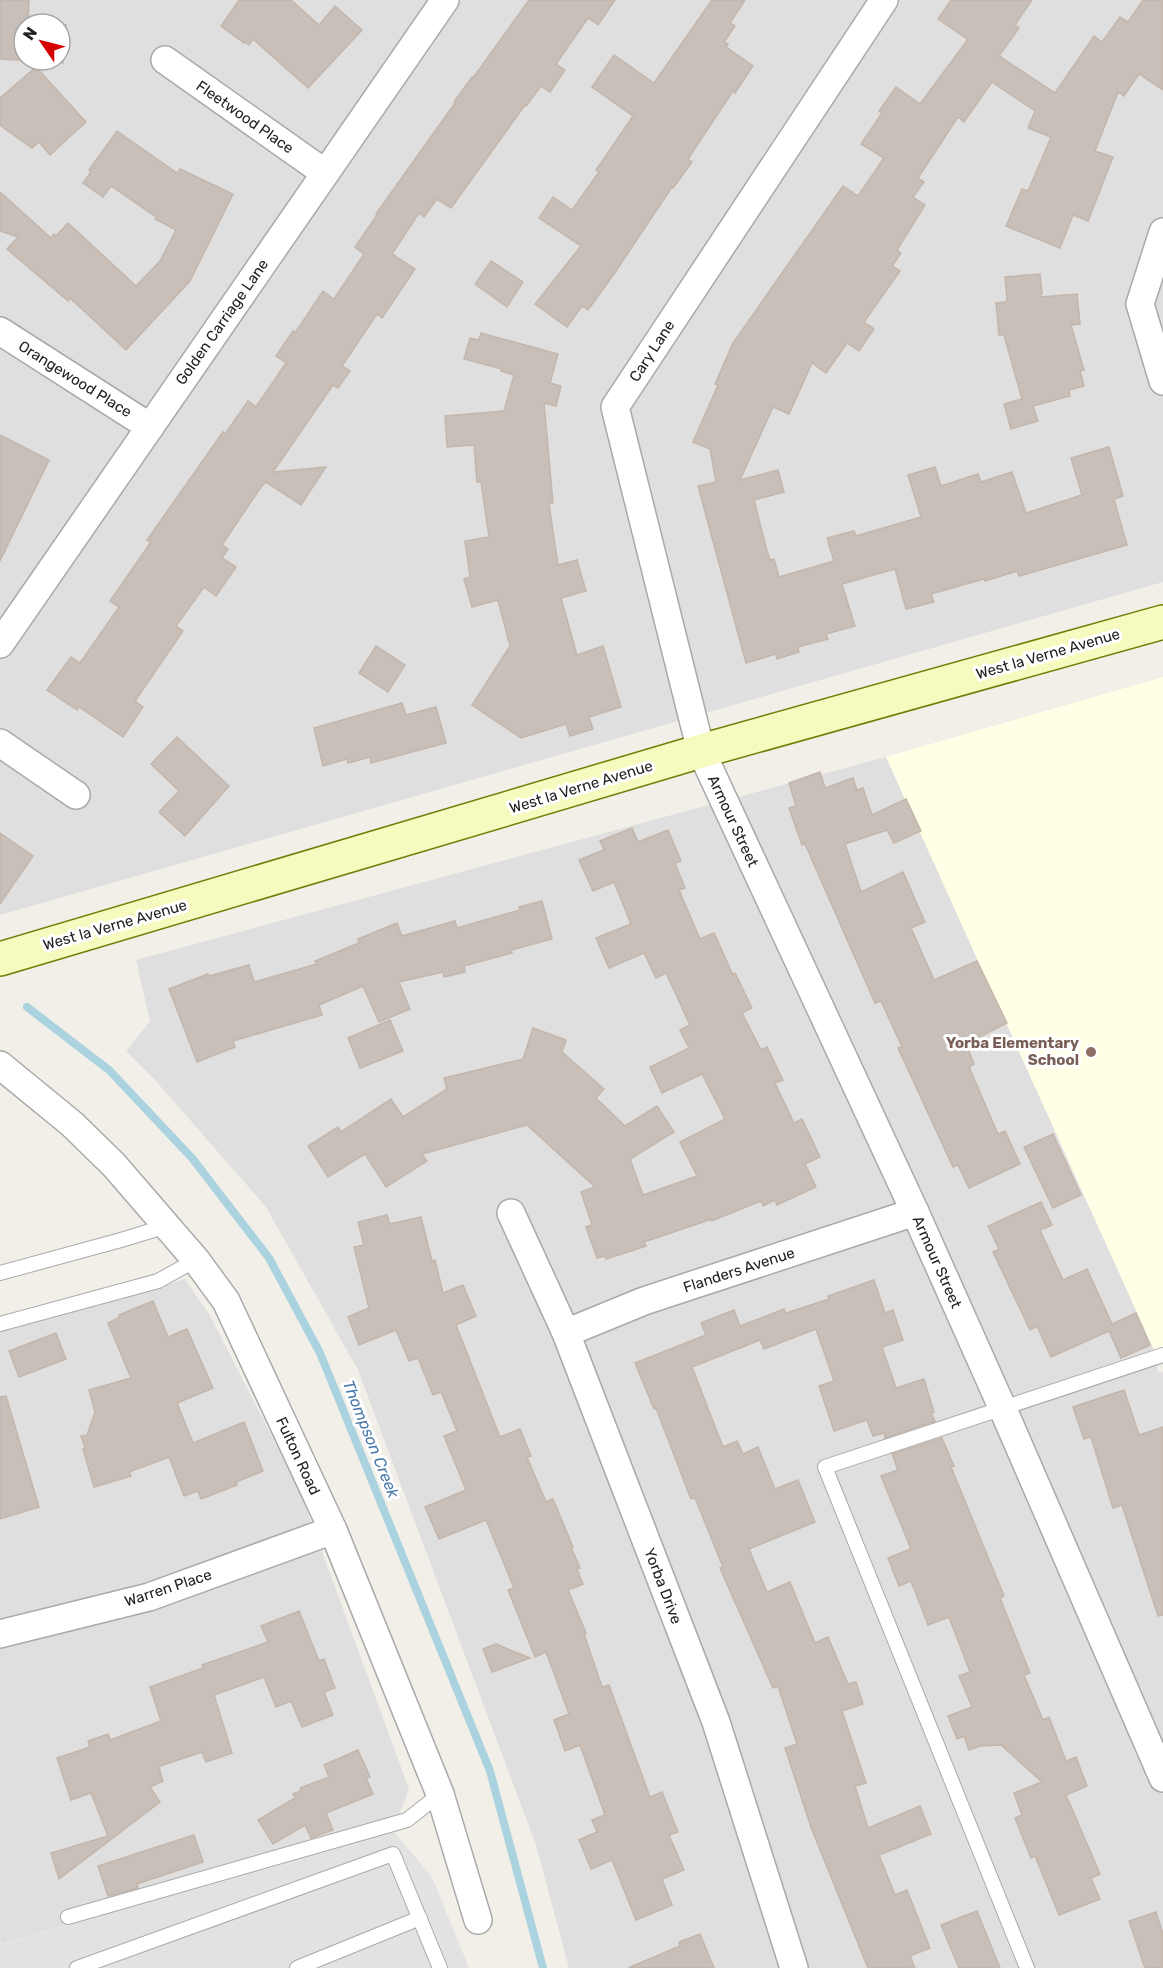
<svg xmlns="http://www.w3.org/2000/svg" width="1163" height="1968" font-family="Rubik,sans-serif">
  <rect width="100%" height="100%" fill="#f2efe9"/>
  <g fill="#e0dfdf" fill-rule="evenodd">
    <path d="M0,0H1163V582L0,915ZM24,24H60V60H24Z"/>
    <path d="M886,757L1154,1350L1158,1373L1163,1372V1968H569L536,1845L358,1370L266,1207L155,1080L126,1051L150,1021L136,960Z"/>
    <path d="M185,1279L209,1314L299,1489L409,1789L393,1831L2,1944L0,1941V1332Z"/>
  </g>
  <path fill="#ffffe5" d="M1163,677V1347L1154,1350L886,757Z"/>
  <path fill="#e2e2e2" d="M393,1831L432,1877L469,1968H0V1945Z"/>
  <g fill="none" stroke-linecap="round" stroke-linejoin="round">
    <path stroke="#aad3df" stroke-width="8" d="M27,1007L109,1070L192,1158L269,1258L320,1353L490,1771L543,1968"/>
  </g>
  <g fill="#c7bfb8" stroke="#c4b6ab" stroke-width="1.5">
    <path d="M0,0H29L28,22L59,24H24V60H60V24L66,25L63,63L0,59Z"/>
    <path d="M239,0H291L319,25L335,6L362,30L308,88L253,39L249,45L245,42L244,43L221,26Z"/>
    <path d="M529,0H615L598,25L588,18L556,64L565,70L550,92L541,86L526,106L525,105L451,208L437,199L424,217L419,213L392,254L415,269L382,318L377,314L342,366L350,371L338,388L333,385L273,472L326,467L301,505L266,482L261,487L222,545L228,549L222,558L236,567L216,596L204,587L176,626L183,631L135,701L143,707L123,737L79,707L77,710L47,690L71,657L80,663L119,607L110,601L151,542L147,540L223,432L225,434L248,401L256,407L286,363L276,356L293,331L295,333L323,291L334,299L364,254L355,247L377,215L376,214L455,103L454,102L472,77L473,78Z"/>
    <path d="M712,0H745L730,23L735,26L724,42L728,44L726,47L753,66L735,93L733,91L688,159L692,162L673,188L672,187L614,274L588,310L582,306L567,327L535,304L581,246L539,218L553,197L572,210L599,172L596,170L633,116L592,87L614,55L654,83Z"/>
    <path d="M951,0H1032L1015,25L1019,28L999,56L1055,93L1094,36L1102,42L1120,17L1128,22L1143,0H1163V90L1139,74L1124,96L1118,92L1095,151L1113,157L1088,221L1073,215L1060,248L1006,226L1022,189L1028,191L1051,137L1028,128L1035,111L992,82L964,122L958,117L918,178L924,182L913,197L925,205L897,250L901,253L892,266L900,271L864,322L874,329L859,351L847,343L826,373L812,363L789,414L773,407L740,480L778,470L784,492L754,500L767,551L770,560L774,559L779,577L834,561L827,538L854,531L856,536L921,517L908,475L935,467L941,486L978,474L981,482L1012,472L1026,513L1082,495L1071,458L1109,447L1123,496L1114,499L1127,545L1019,576L1017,571L985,581L984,579L931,594L934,602L906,609L895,569L842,584L855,626L826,634L828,639L798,647L799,652L777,659L776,654L746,663L698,486L716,482L710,449L693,442L718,385L715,384L733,343L843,186L858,196L884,158L861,144L882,113L879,111L896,87L920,104L966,42L967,39L938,19Z"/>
    <path d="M36,67L86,122L50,155L39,142L32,148L0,125V98Z"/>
    <path d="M117,131L177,173L180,169L233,194L190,281L126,350L70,298L68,301L7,249L18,237L0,231V192L51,238L54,234L56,236L68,223L136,286L160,261L176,230L155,219L156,217L111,186L103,197L83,183L91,172L89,170Z"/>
    <path d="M491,261L523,282L507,307L475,284Z"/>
    <path d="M1040,274L1042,293L1040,297L1077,294L1080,324L1071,325L1084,370L1080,371L1084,386L1069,390L1070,396L1033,406L1038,421L1011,429L1004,404L1022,399L1004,335H999L996,303L1005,302L1007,300L1005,277Z"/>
    <path d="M481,333L558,354L550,383L561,386L556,406L544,403L553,503L549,504L558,565L577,560L586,591L561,598L577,655L603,646L621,707L589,717L593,729L570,736L566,724L521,738L472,705L510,646L498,600L472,607L464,579L470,577L465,541L489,537L481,482H477L474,445L447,447L445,416L504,411L514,375L501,371L502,369L464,359L470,338L479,340Z"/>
    <path d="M0,435L49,460L0,561Z"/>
    <path d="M376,646L405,665L388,692L359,673Z"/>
    <path d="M402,703L406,715L436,707L446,743L371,763L370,757L348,763L347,759L323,766L314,728Z"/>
    <path d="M177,737L229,786L185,836L159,812L179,791L151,764Z"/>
    <path d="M820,772L825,788L853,778L857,790L863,788L872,815L906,799L921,831L894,843L887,830L845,844L861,892L903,872L925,922L911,928L934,980L977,961L1007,1023L966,1044L974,1064L969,1067L998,1134L1005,1131L1020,1164L969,1188L958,1165L953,1167L898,1048L902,1047L881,1001L875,1003L805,844L802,845L789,808L796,806L789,783Z"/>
    <path d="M632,828L638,842L668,830L681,861L675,863L685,888L679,890L700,939L714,933L733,975L735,973L752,1008L742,1013L761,1050L767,1047L783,1080L775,1083L794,1123L802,1119L820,1157L805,1164L816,1187L777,1205L775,1200L763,1206L761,1201L712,1221V1219L644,1242L646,1246L606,1259L605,1256L597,1258L586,1227L592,1225L581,1192L595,1187L527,1125L422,1154L427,1161L386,1187L365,1154L328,1177L308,1146L338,1127L341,1132L391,1099L403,1117L447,1089L444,1078L523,1059L533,1028L566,1040L562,1052L604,1089L596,1098L625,1126L657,1106L674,1132L630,1159L643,1195L697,1176L680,1142L725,1119L702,1074L662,1093L650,1067L689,1048L680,1030L690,1025L666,973L656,978L644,953L609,968L596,938L631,924L614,882L593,891L579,860L604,850L600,841Z"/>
    <path d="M0,833L33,856L0,904Z"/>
    <path d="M542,901L552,939L511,950L512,953L464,966L465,972L444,977L443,972L399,982L410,1009L379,1022L363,986L319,1005L322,1015L233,1041L235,1047L197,1062L169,989L208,974L209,976L249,965L254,982L317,964L315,961L359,943L358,939L397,923L402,936L455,921L457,928L520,910L519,907Z"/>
    <path d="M390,1020L403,1051L360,1068L348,1038Z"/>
    <path d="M1053,1134L1081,1195L1053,1208L1024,1147Z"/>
    <path d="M1041,1202L1052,1225L1040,1230L1063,1280L1087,1269L1112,1324L1136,1313L1150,1345L1121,1358L1109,1331L1051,1357L1037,1326L1030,1330L993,1252L999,1249L988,1226Z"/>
    <path d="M387,1215L390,1224L421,1217L432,1261L435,1260L443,1293L463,1285L476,1316L456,1325L500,1437L520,1429L531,1456L527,1457L546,1502L553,1499L573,1547H571L580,1568L577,1569L583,1584L568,1590L586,1633L584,1634L602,1687L609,1685L650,1797L662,1792L678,1832L669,1835L684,1870L662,1879L672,1905L636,1920L612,1860L591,1869L579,1840L597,1832L592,1820L605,1815L580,1745L565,1751L554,1720L569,1714L546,1652L535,1657L508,1590L514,1588L486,1520L439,1539L425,1507L466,1490L444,1436L457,1431L441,1392L433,1395L418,1358L409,1361L396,1330L359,1345L348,1317L369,1308L354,1247L364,1245L358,1222Z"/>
    <path d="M874,1280L885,1313L893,1310L903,1340L882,1347L896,1388L924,1379L934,1412L931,1413L935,1421L885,1438L884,1433L873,1436L867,1420L834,1431L819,1386L834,1381L816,1329L764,1349L760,1340L692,1367L723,1447L737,1441L743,1454L758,1447L775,1489L798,1480L815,1522L749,1549L767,1592L790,1582L815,1643L828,1637L848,1684L856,1682L863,1704L842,1711L866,1783L855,1786L868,1828L920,1806L931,1834L879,1855L895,1895L907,1890L930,1948L910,1956L915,1968H868L812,1830L785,1748L797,1744L778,1686L773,1688L730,1591L720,1568L723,1567L695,1498L691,1499L656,1408L654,1409L635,1363L706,1335L701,1323L734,1310L740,1326L784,1309L786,1313L829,1299L828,1296Z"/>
    <path d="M153,1301L168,1337L187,1329L213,1388L177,1403L193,1443L244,1422L263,1471L236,1482L237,1485L201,1499L198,1491L184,1496L169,1457L129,1472L131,1476L94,1487L83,1449L85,1448L81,1436L87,1435L95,1412L89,1390L131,1378L108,1323L120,1317L119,1315Z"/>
    <path d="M56,1333L66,1359L19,1377L9,1351Z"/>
    <path d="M1124,1390L1139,1435L1163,1427V1615L1158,1616L1122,1505L1113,1508L1091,1437L1084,1439L1073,1407Z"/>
    <path d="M6,1396L39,1507L0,1519V1397Z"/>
    <path d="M942,1438L954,1466L951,1467L1004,1596L1000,1598L1030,1673L1024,1675L1043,1720L1049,1717L1066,1761L1076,1757L1087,1786L1066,1795L1100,1874L1091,1878L1100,1899L1059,1915L1035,1856L1031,1858L1015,1818L1022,1815L1014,1793L1042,1782L1001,1745L980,1746L969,1750L964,1736L957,1739L948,1716L972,1707L959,1676L970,1672L949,1617L928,1625L911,1581L899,1586L888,1558L911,1549L881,1476L898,1470L892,1454Z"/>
    <path d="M299,1611L319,1661L324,1659L335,1688L324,1692L333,1715L302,1727L291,1701L276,1707L264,1677L214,1695L232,1753L206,1762L202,1752L160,1766L159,1768L163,1781L150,1787L160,1802L59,1879L51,1853L108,1836L91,1793L71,1800L57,1758L90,1747L88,1741L108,1734L110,1740L161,1721L150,1687L203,1668L202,1665L268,1642L261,1626Z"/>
    <path d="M496,1644L530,1658L492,1672L483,1649Z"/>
    <path d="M358,1750L370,1777L366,1778L373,1794L326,1813L333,1830L311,1838L305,1825L273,1844L258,1820L295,1798L293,1794L301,1791L300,1788L329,1777L324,1765Z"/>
    <path d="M194,1835L203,1862L137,1884L138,1888L108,1896L98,1866Z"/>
    <path d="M977,1911L1000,1968H959L941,1925Z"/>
    <path d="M1156,1912L1163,1934V1968H1145L1129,1921Z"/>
    <path d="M700,1934L714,1968H628L680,1946L679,1942Z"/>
  </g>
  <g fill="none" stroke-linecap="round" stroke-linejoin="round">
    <defs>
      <g id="lane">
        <path d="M0,1273L121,1240L167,1226"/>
        <path d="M0,1324L158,1281L196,1260"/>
        <path d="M68,1917L407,1820L440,1794"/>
        <path d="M77,1968L393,1854L440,1968"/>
        <path d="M297,1968L420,1918"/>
        <path d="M1027,1968L825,1467L1163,1355"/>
      </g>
      <g id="street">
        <path d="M884,0L615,407L701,751L915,1212L1002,1407L1163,1778"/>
        <path d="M165,60L325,173"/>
        <path d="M1163,232L1140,304L1163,381"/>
        <path d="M0,331L150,427"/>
        <path d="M0,644L445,0"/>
        <path d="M0,743L76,795"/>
        <path d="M0,1065L72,1124L114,1165L196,1260L226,1301L333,1530L440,1794L478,1920"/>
        <path d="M511,1213L566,1333L716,1722L794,1968"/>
        <path d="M566,1333L644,1301L915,1212"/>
        <path d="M0,1634L149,1597L333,1530"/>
      </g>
      <path id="secondary" d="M0,959L701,751L1163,622"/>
    </defs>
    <use href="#lane" stroke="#a9a9a9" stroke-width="16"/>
    <use href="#street" stroke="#a9a9a9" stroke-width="30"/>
    <use href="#secondary" stroke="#707d05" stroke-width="36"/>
    <use href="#lane" stroke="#fff" stroke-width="14"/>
    <use href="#street" stroke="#fff" stroke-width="27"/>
    <use href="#secondary" stroke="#f7fabf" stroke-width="33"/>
  </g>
  <circle fill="#8d6e63" stroke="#fff" stroke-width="2" cx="1091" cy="1052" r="6"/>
  <g text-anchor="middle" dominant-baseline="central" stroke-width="6" stroke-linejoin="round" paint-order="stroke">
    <g font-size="15" fill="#222" stroke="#fff">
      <text transform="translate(245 117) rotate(35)">Fleetwood Place</text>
      <text transform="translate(222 322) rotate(-55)">Golden Carriage Lane</text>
      <text transform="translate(652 351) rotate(-57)">Cary Lane</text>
      <text transform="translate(75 379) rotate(32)">Orangewood Place</text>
      <text transform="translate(1048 654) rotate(-16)">West la Verne Avenue</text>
      <text transform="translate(581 787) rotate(-17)">West la Verne Avenue</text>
      <text transform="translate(733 821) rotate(65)">Armour Street</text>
      <text transform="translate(115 925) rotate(-16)">West la Verne Avenue</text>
      <text transform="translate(937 1262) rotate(66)">Armour Street</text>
      <text transform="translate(739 1270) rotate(-18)">Flanders Avenue</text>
      <text transform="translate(298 1456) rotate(65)">Fulton Road</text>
      <text transform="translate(663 1586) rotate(69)">Yorba Drive</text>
      <text transform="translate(168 1588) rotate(-18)">Warren Place</text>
    </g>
    <g font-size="15" font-weight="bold" fill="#785e54" stroke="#fff" text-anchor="end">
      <text x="1079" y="1043">Yorba Elementary<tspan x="1079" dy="17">School</tspan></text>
    </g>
    <g font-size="16" font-style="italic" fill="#4a7aab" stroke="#fff">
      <text transform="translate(371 1439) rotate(68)">Thompson Creek</text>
    </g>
  </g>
  <g transform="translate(42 42) rotate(305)"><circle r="28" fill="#ffffff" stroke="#a7a7a7" stroke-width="1.5"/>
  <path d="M0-4.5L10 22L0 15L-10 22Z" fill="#d40000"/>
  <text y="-9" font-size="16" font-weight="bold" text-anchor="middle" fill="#222222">N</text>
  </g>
</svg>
